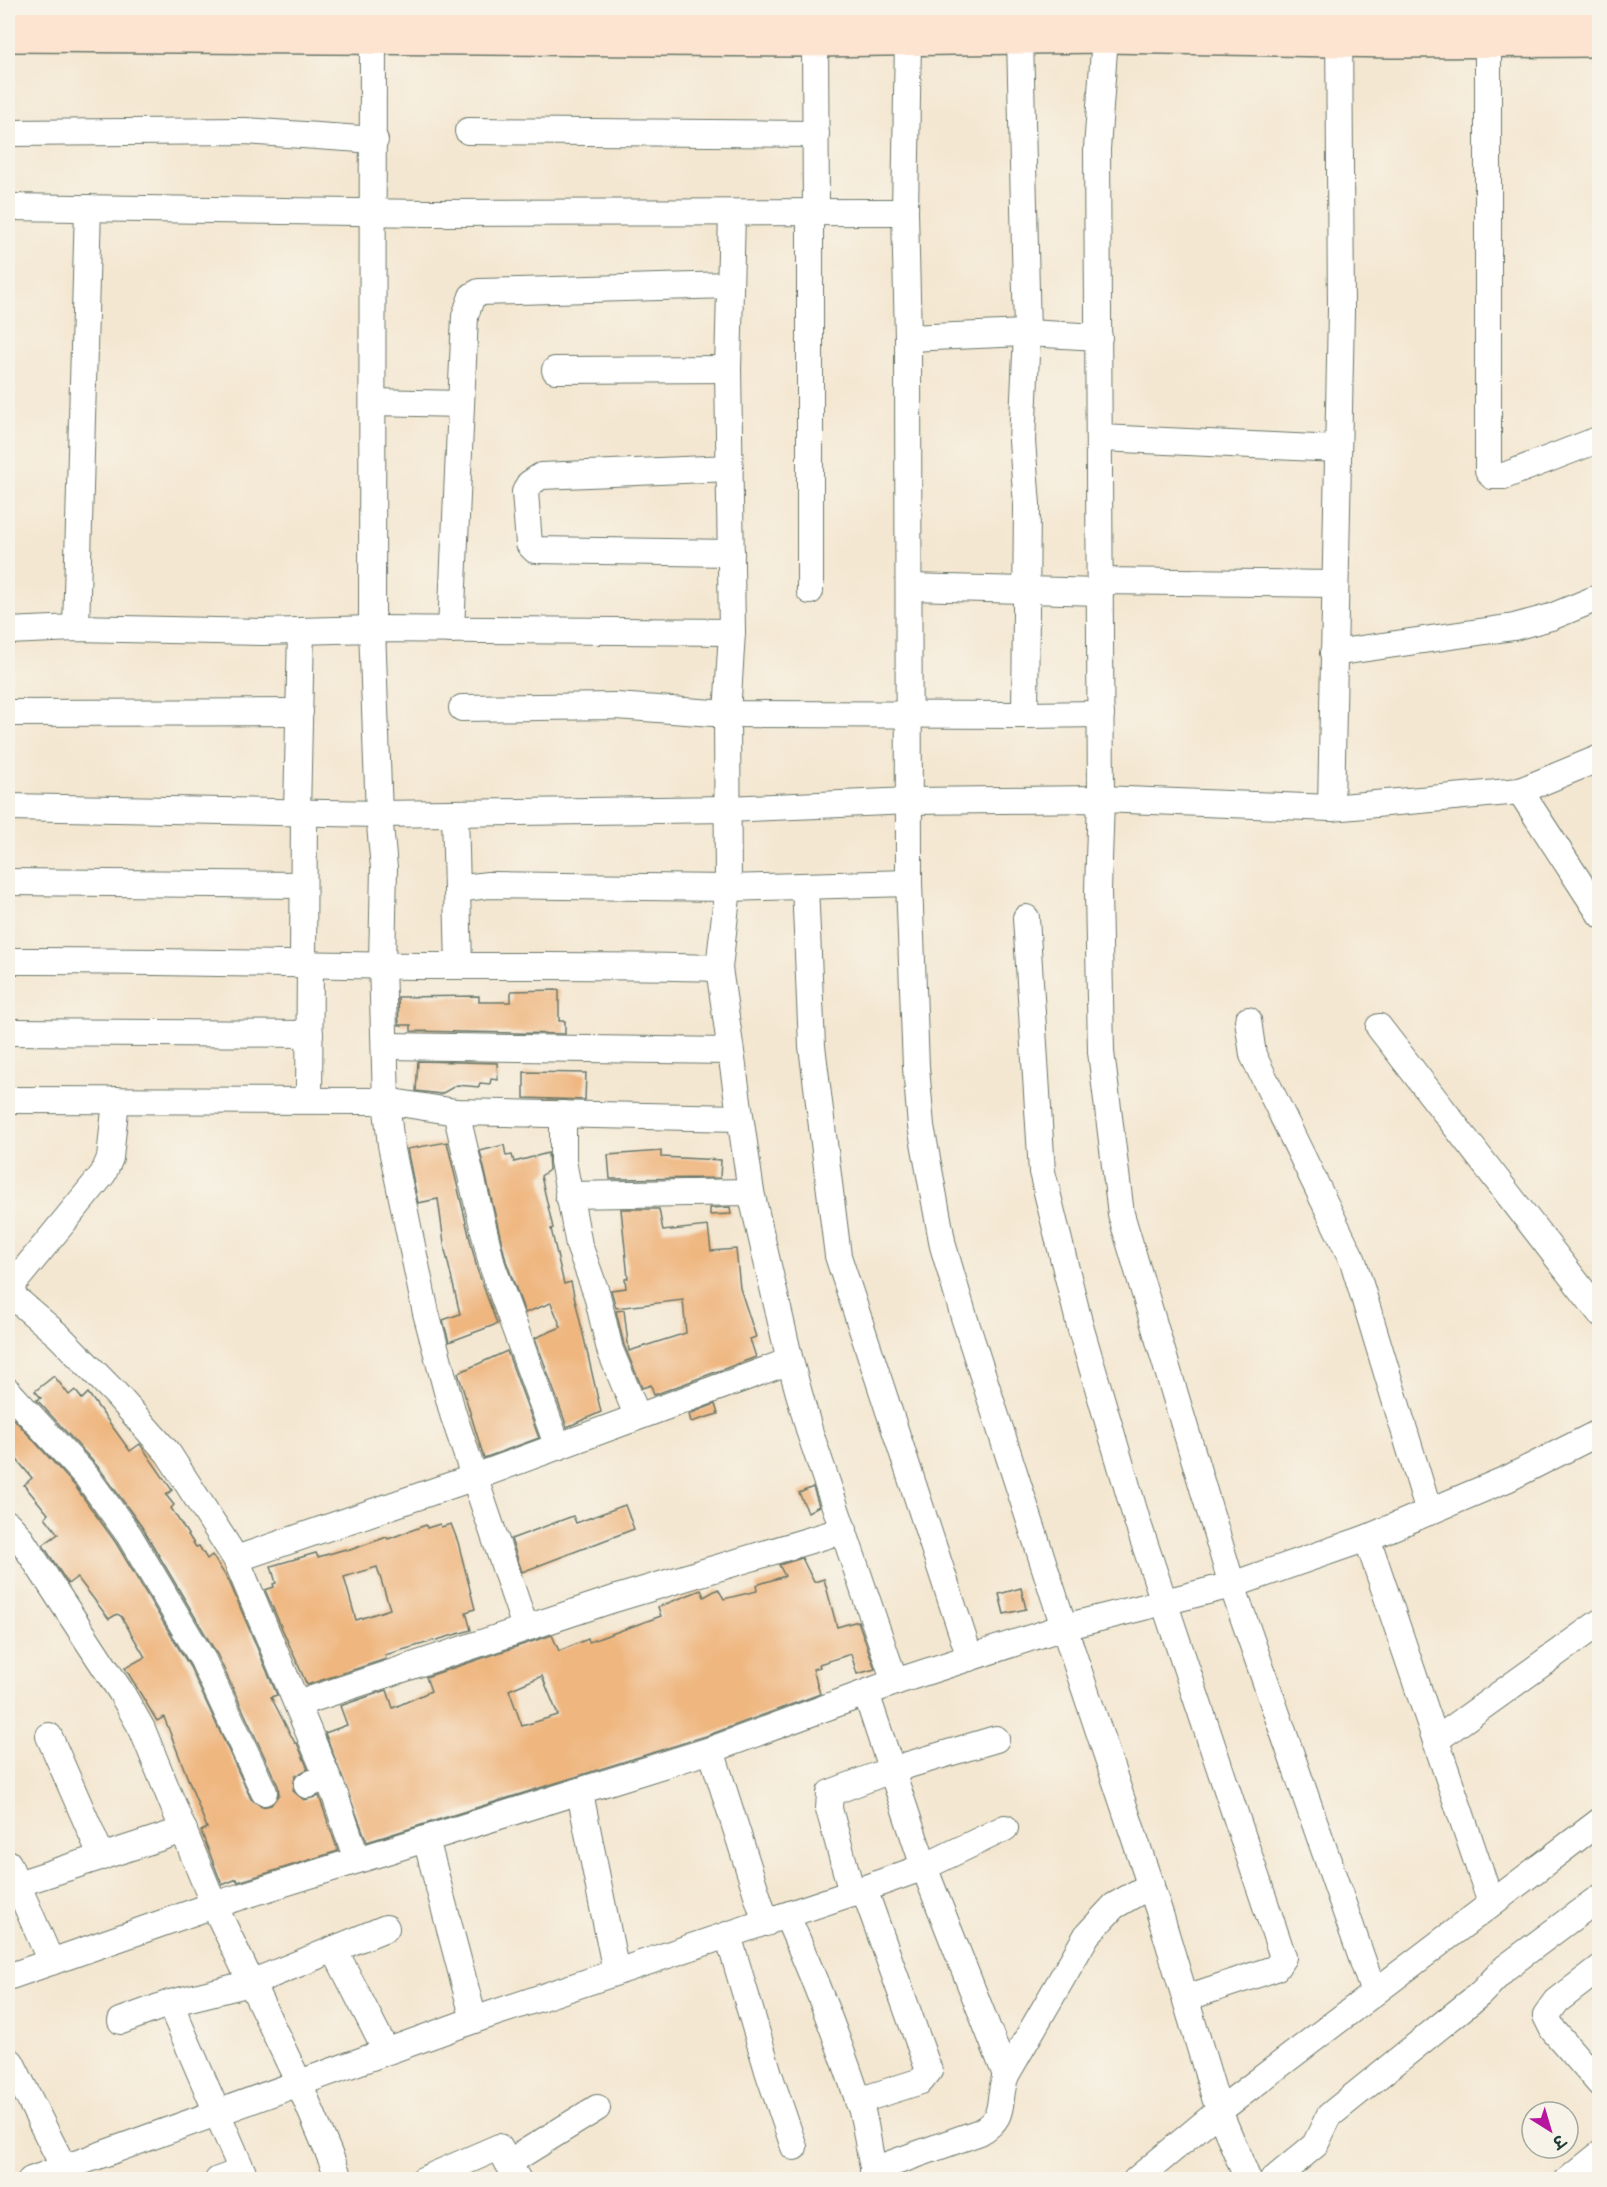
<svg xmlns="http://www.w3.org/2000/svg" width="1607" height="2187" font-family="Caveat,'Playpen Sans Deva',sans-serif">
  <rect width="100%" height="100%" fill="#f7f3e8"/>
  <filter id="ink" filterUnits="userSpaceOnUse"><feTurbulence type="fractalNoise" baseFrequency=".0167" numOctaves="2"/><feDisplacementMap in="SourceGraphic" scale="12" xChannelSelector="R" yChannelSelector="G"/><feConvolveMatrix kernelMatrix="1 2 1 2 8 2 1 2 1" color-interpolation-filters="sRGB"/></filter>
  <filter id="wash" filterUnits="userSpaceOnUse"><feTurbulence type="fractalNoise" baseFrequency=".008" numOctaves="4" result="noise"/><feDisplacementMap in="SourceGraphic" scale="24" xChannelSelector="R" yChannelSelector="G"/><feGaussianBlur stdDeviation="1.35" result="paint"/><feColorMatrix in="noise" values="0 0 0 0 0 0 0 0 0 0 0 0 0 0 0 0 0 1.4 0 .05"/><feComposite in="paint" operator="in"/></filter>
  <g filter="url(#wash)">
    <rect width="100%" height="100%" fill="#f4e7d1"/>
    <g id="blocks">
      <g fill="#efb67f" fill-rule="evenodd">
        <path d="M559,990V1021H565V1034L411,1031V1025H399L398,997L479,996V1002H511V991Z"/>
        <path d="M418,1061L497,1063L498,1080L491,1079L490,1084L480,1083L479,1087L457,1085L441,1094L416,1091Z"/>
        <path d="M524,1072L586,1073L585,1100L524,1098Z"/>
        <path d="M447,1142L477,1269L497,1324L449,1342L443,1320L460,1314L445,1250L438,1199L418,1203L407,1149Z"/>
        <path d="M504,1145L506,1156L512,1155L514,1162L548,1153L549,1170L541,1176L553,1228L551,1229L564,1284L571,1282L601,1412L567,1427L535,1338L561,1327L551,1303L525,1313L506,1261L480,1151Z"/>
        <path d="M661,1151V1157L721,1160L720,1178L610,1179L608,1155Z"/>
        <path d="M730,1207L731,1214L710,1215V1208Z"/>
        <path d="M621,1209H659L663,1231L708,1226L711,1251L736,1249L740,1288L756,1337L750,1339L756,1357L654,1395L651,1385L642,1388L624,1345L616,1311L624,1310L629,1351L686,1333L683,1300L616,1308L611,1290L626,1288L625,1279L628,1278Z"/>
        <path d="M507,1351L539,1438L484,1458L458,1373Z"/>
        <path d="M54,1376L69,1395L75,1390L82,1399L88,1393L130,1451L140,1444L172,1490L166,1495L174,1505L171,1508L196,1547L199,1546L207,1559L212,1555L229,1581L277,1695L271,1697L295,1743H297L308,1769L295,1776L293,1791L304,1800L319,1796L338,1851L238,1882L237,1879L222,1885L201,1831L207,1828L164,1717L157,1721L125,1668L145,1657L121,1616L117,1614L109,1619L77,1577L68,1584L43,1545L58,1534L45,1517L48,1514L24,1485L32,1478L8,1449V1424L14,1419L75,1486L116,1543L190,1667L251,1799L262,1807L271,1805L279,1794L278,1786L217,1654L142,1527L99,1468L37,1400L41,1398L35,1391Z"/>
        <path d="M715,1404L718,1414L691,1422L689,1414Z"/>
        <path d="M813,1487L819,1506L808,1512L799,1493Z"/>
        <path d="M625,1505L634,1529L522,1572L511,1539L573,1516L576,1523Z"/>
        <path d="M440,1524L441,1527L451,1524L458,1542L475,1609L466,1612L471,1630L385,1655L386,1659L307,1685L265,1590L274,1587L273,1584L276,1583L271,1566L316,1553L318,1557L346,1549L347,1551L387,1537L388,1539L426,1525L427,1528ZM377,1567L390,1609L356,1620L344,1577Z"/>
        <path d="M802,1558L814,1582L824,1579L837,1627L858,1621L875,1669L857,1674L851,1654L819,1664L820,1667L813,1669L820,1694L706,1736L367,1842L325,1733L347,1725L340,1706L387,1690L393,1708L431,1691L426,1677L552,1635L559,1651L588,1639L589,1642L661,1616L658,1607L701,1590L704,1597L718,1589L724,1599L757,1591L756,1585L785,1576L779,1565ZM542,1676L558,1715L522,1726L509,1690Z"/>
        <path d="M1021,1588L1026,1609L1004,1614L999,1594Z"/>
      </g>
    </g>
  </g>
  <g filter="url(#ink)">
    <use href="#blocks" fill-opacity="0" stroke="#6a786b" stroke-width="1.5"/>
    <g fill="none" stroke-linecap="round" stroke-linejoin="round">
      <defs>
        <g id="street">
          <path d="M373,19L372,629L379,814L384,868L382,963L386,1101L391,1145L426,1313L453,1414L525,1627"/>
          <path d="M1105,36L1097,149L1101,799L1098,890L1101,1052L1121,1214L1232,1585L1374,1993"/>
          <path d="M1020,37L1027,333L1022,441L1027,505L1025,715L1101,714"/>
          <path d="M908,39L905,212L908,338L909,883L916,1067L921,1126L943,1246L964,1317L1064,1627L1160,1914L1219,2111L1248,2180"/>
          <path d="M815,40L816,213"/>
          <path d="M1488,40V470L1492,476H1504L1600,439"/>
          <path d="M468,131L816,134"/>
          <path d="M8,133L245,131L375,140"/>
          <path d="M8,207L427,213L905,212"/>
          <path d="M810,213V591"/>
          <path d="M732,214L728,369L732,632L727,714L728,888L719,968L751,1192L790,1361L810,1433L895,1682"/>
          <path d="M908,338L1027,333L1099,337"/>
          <path d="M555,370L728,369"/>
          <path d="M373,402L461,404"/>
          <path d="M1101,438L1337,449"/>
          <path d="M730,468L541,476L529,484L525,492L529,544L535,550L731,553"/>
          <path d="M1100,581L1334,584"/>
          <path d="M909,587L1100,592"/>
          <path d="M76,628L88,208"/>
          <path d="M451,630L465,316L472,296L479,292L730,285"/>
          <path d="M8,631L76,628L262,632L372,629L732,632"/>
          <path d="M1333,653L1514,627L1551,617L1600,597"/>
          <path d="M462,708L616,706L727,714L1025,715"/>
          <path d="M8,713L300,712"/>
          <path d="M1520,791L1600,914"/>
          <path d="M8,807L379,814L728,809L910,801L1101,799L1331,808L1520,791L1600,758"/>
          <path d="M1331,808L1341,310L1339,23"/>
          <path d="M297,813L301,631"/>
          <path d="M455,813L459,966"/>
          <path d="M8,882L303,885"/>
          <path d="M805,886L812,1046L838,1256L970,1658"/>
          <path d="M457,889L488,885L728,888L909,883"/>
          <path d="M1026,918L1042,1172L1080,1326L1138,1524L1283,1957L1276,1968L1186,1998"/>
          <path d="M8,961C159,960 310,966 461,966C547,966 633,965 719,968"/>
          <path d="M303,962L304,813"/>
          <path d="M1248,1020L1253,1055L1353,1261L1429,1512"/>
          <path d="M1379,1027L1600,1313"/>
          <path d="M8,1032L310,1034"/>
          <path d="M387,1046L729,1051"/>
          <path d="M8,1100L386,1101L456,1112L740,1118"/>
          <path d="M309,1100L310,963"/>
          <path d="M456,1112L492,1265L558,1447"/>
          <path d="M563,1114V1161L579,1245L597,1295L610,1350L637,1415"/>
          <path d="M568,1195L751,1192"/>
          <path d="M8,1290L103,1174L110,1158L116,1100"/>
          <path d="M8,1292L59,1336L116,1394L168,1453L236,1559L335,1795L357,1860"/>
          <path d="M8,1391L87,1477L129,1535L203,1660L264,1792"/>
          <path d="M8,1524L19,1536L121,1692L142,1729L214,1905L299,2083L340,2180"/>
          <path d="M1367,1538L1491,1903"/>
          <path d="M236,1559L475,1477L790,1361"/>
          <path d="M297,1704L614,1599L844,1530"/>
          <path d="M49,1736L102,1857"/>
          <path d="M1436,1740L1600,1622"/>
          <path d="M711,1750L766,1923"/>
          <path d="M307,1785L327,1777"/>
          <path d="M580,1793L616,1972"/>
          <path d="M1005,1828L924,1867L1006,2075"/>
          <path d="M426,1839L474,2020"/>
          <path d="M8,1863L51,1962"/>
          <path d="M8,1887L184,1830"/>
          <path d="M852,1893L829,1809L830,1793L891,1770L996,1739"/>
          <path d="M787,1916C815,1979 839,2042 861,2108C868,2131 868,2156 877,2180"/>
          <path d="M728,1935L769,2074L794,2147"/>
          <path d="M334,1949L386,2051"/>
          <path d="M1600,1968L1557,2001L1546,2016L1553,2030L1600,2084"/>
          <path d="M8,1977L214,1905L711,1750L895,1682L1064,1627L1232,1585L1367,1538L1509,1478L1600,1432"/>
          <path d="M170,2003L246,2180"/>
          <path d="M121,2021L170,2003L251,1983L386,1928"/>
          <path d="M11,2062L64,2168"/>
          <path d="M858,2101L921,2081L929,2071L864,1889"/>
          <path d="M508,2163L597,2108"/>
          <path d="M873,2170L980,2132C1008,2116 996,2102 1006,2075L1087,1935L1114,1906L1151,1885"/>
          <path d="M31,2180L474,2020L852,1893L924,1867L866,1693"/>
          <path d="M218,2180L242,2171"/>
          <path d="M423,2180L499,2147L518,2180"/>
          <path d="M1136,2180L1219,2111L1600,1821"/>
          <path d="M1273,2180L1315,2145L1329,2116L1335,2111L1480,1994L1505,1968L1600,1897"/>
          <path d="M1568,2180L1600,2154"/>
        </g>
        <g id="secondary">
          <path d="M8,10L676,14L1600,13"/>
          <path d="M8,35L815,40L1105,36L1392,41L1600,40"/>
        </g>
      </defs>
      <use href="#street" stroke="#6a786b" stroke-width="28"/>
      <use href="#secondary" stroke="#6a786b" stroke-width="36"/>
      <use href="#street" stroke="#fff" stroke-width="26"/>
      <use href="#secondary" stroke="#fde4d1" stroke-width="33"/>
    </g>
  </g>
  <rect width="1607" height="2187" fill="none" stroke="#f7f3e8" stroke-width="30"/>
  <g transform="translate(1550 2130) rotate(143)"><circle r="28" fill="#f7f3e8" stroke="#a1aaa0" stroke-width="1.5"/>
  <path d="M0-4.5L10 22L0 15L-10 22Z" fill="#b5179e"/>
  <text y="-9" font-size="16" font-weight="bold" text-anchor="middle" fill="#1f3d34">उ</text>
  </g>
</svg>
